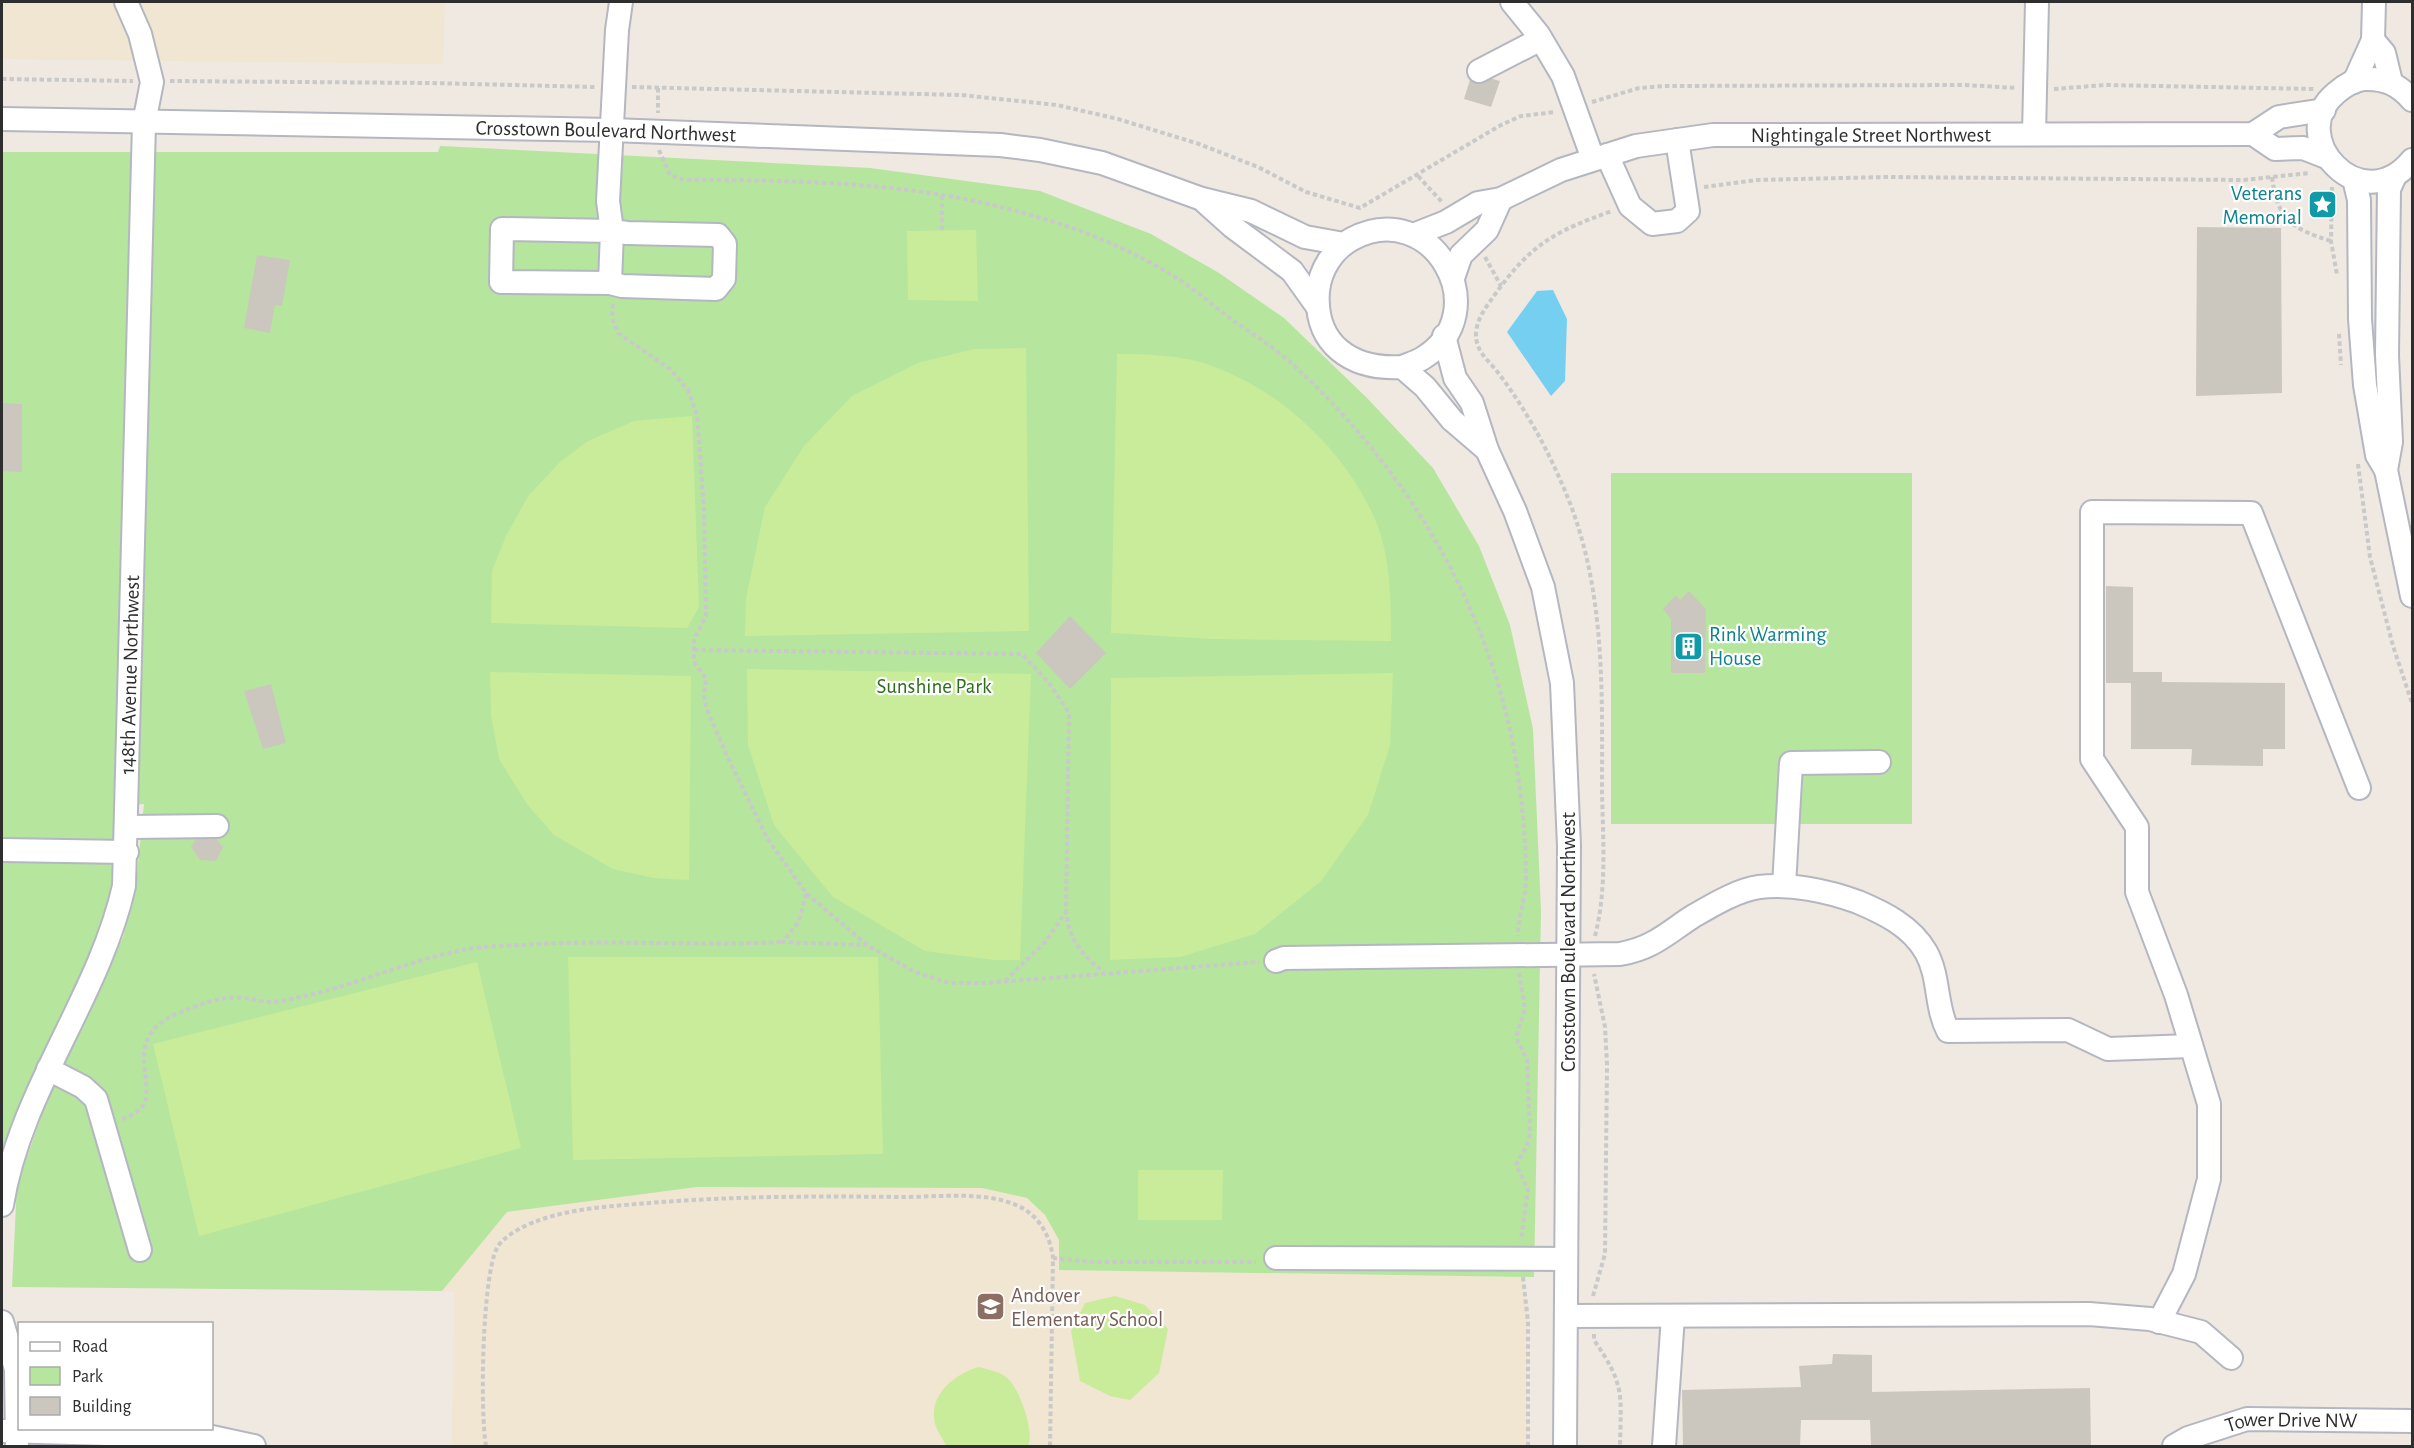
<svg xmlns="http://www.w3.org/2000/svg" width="2414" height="1448" font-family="'Alegreya Sans',sans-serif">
  <rect width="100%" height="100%" fill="#efe9e1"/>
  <g fill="#f0e6d1">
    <path d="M2,2H445L443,64L2,59Z"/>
    <path d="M697,1187L982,1188L1027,1198L1045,1215L1059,1240V1270L1523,1277L1528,1322V1446H452L454,1292L442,1291L507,1212Z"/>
  </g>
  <g fill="#b6e59e">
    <path d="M440,146L870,168L1040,191L1151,234L1219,273L1284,318L1367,398L1433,468L1479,546L1510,625L1533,729L1541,911L1534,1277L1059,1270V1240L1045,1215L1027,1198L982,1188L697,1187L507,1212L442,1291L12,1287L17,1185L48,1098L123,937L135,893L144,804L117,806L109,911L2,1166V152H438Z"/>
    <rect x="1611" y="473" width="301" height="351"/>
  </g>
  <g fill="#c9ec9a">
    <path d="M976,230L978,301L908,300L907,231Z"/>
    <path d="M1026,348L1029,631L745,636L746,598L765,507L804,446L852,396L918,363L974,349Z"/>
    <path d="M1117,354C1148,354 1183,355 1212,366C1282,391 1345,451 1375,519C1391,557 1391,601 1391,641L1212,639L1111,633Z"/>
    <path d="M692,416L699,607L687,628L491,623L492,571L506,536L529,495L560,462L588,441L634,421Z"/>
    <path d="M747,669L1031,674L1020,960H994L925,951L833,897L774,825L748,745Z"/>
    <path d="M490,672L691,676L689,880L654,878L613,869L554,835L527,804L499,759L491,715Z"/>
    <path d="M1393,673L1390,745L1368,815L1321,881L1255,934L1180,957L1110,960L1111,678Z"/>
    <path d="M568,957H878L883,1154L573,1160Z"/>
    <path d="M477,962L521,1148L199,1236L153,1044Z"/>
    <path d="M1138,1170H1223L1222,1220H1138Z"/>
    <path d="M1115,1296L1145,1305L1168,1329L1159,1373L1130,1400L1110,1396L1080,1381L1071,1331L1085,1303Z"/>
    <path d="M979,1367C988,1370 999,1371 1006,1377C1019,1386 1035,1432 1028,1446L946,1445C943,1439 937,1431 935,1424C928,1394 955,1374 979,1367Z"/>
  </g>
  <path fill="#75cff0" d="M1553,290L1567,319L1565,381L1551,396L1507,332L1537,291Z"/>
  <g fill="#cbc7bf">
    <path d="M1472,73L1500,81L1491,107L1464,99Z"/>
    <path d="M2197,227L2281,228L2282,393L2196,396Z"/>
    <path d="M257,255L290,260L282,306L275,305L270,333L244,328Z"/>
    <path d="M2,403L22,404V472L2,471Z"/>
    <path d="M2106,586L2133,587V672H2162V682L2285,683V749H2263V766L2191,765L2192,749H2131V683H2106Z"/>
    <path d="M1689,591L1706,609L1705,673H1671V619L1663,609L1676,595L1680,600Z"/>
    <path d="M1070,616L1106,653L1070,689L1036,653Z"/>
    <path d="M271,684L286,743L263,749L244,691Z"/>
    <path d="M199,834L213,835L223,847L216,861L200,860L191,847Z"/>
    <path d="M1833,1354L1872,1355V1392L2090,1388L2091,1446H1871L1870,1420H1801L1800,1446H1683L1682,1390L1801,1387L1799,1366L1832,1364Z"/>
  </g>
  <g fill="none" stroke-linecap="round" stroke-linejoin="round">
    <defs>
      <g id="minor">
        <path d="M1512,2L1538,34L1563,76L1593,159"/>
        <path d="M2373,40L2384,53L2391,82"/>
        <path d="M1479,71L1541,39"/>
        <path d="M2354,82L2373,40L2374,2"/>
        <path d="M2412,100C2399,85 2385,78 2364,79C2353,80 2344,86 2336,93C2284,136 2361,222 2412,160"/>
        <path id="s1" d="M2,119L612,130L1000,145L1040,150L1102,163L1202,199L1251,211L1305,237L1344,244"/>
        <path d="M2034,134L2037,2"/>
        <path d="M2253,134L2275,149L2303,148L2326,157"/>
        <path d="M1607,155L1630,206L1652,224L1677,221L1688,211L1677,140"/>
        <path d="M2395,176L2389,189L2387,355L2391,442L2386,470L2412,596"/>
        <path d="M2354,179L2359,200L2360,319L2365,385L2377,455L2386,470"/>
        <path d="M1205,202L1233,227L1292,271L1317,306"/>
        <path id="s2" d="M1413,235L1446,222L1478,203L1501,199L1561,170L1636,146L1713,135L2253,134L2279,117L2324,110"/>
        <path d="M1453,278L1461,255L1487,230L1501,199"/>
        <path d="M610,283L501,282L502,229L612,231L627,233L718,235L725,244L724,279L716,289L622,286L610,283L612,231L608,201L617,30L621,2"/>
        <path d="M1444,336L1455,378L1472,403L1487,450L1515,511L1543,587L1562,683L1569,846L1565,1446"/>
        <path d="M1402,367C1409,364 1417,362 1423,358C1498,312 1432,196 1352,239C1333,249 1320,270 1318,291C1314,345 1352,370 1402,367L1425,387L1452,420L1487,450"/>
        <path d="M128,827L217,826"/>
        <path d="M2,850L127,852"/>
        <path d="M1784,886L1791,763L1879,762"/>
        <path d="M1276,961L1284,958L1620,954C1653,948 1666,934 1692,917C1711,906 1737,890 1759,887C1790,883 1828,891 1858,902C1884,913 1911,926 1926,952C1940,977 1935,1006 1948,1031L2068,1030L2108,1049L2191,1046"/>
        <path d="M48,1069L83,1087L96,1099L140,1250"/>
        <path id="s3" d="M2,1205C20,1091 99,997 124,886L144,123L152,82L140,34L126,2"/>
        <path d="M1276,1258L1566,1259"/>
        <path d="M1566,1316L2089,1314L2150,1319L2201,1332L2231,1358"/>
        <path d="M2,1322L16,1369L17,1444"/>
        <path d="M2159,1322L2184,1274L2209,1179V1104L2176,995L2137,892V827L2092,759V512L2251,513L2359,788"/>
        <path d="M2,1431L212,1437L254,1446"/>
        <path d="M1664,1446L1673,1316"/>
        <path id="s4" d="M2174,1446L2188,1438L2247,1419L2412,1421"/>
      </g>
    </defs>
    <use href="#minor" stroke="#b4b7c1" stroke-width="26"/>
    <g stroke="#c9c9c9" stroke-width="4" stroke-dasharray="4.5 3" stroke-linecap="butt">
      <path d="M2,79L133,81"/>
      <path d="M170,81L431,83L595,87"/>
      <path d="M632,87L961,95L1057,105L1118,119L1199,144L1258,167L1306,192L1360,208L1501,125L1521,116L1556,112"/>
      <path d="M658,88V113"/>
      <path d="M2054,89L2105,85L2314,89"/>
      <path d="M1592,102L1639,88L1665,86L1965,85L2017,88"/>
      <path d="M659,150L670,175L684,180C806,180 927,182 1044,219C1089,232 1135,252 1175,277C1193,288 1210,303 1227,316C1248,331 1271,345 1290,362C1405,466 1491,607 1516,762C1522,799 1526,840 1526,878C1526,898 1518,916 1518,936"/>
      <path d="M1418,176L1442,202"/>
      <path d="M2272,177C2277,219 2292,229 2331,241"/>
      <path d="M1704,187L1756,180L1886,177L2243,180L2310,173"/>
      <path d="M2332,187L2331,241L2337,275"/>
      <path d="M942,230V194"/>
      <path d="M1485,257L1501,286"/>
      <path d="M613,304L612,318L618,333L670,369L688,390L697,415L704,509L706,616L694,639V657L695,664L706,678L704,696L707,710L729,760L767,838L806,893L867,945L915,972L949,983H984L1259,962"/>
      <path d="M2339,334L2341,365"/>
      <path d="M2358,464L2370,557L2393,646L2412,703"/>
      <path d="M694,650L1022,654L1049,683L1069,713L1066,912"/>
      <path d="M806,894L799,921L783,942L865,945"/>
      <path d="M1595,936C1607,889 1603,840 1602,792C1602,687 1606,582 1562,484C1545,444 1523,405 1496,370C1486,358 1475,350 1476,332C1478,316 1487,306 1496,293C1532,243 1556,231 1612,211"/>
      <path d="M1519,973L1525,1009L1517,1034L1518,1042L1527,1059L1530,1133L1527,1145L1516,1165L1528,1189L1521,1239"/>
      <path d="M1005,981L1046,941L1066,912C1069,940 1083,957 1104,972"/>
      <path d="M122,1119C181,1102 104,1042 181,1012C196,1006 213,999 229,998C243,996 256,1001 269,1002C281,1002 294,998 305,996C358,984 408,961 462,950C486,945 513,946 538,944C620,940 701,946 783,942"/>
      <path d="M1523,1277L1528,1322V1446"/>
      <path d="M1593,1296L1605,1254L1607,1064L1605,1027L1594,974"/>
      <path d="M1594,1334V1340C1625,1385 1621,1393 1620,1446"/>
      <path d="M486,1446C480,1413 482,1277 497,1248C503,1236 525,1225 537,1221C572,1208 613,1206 649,1203C734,1196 819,1196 903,1197C938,1197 984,1191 1016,1205C1039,1215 1050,1235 1053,1258"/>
      <path d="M1050,1446L1053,1258L1091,1262H1256"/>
    </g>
    <use href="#minor" stroke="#fff" stroke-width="22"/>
  </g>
  <defs>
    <symbol id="sight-square" viewBox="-11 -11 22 22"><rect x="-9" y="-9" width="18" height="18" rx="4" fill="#0f9aa8" stroke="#fff"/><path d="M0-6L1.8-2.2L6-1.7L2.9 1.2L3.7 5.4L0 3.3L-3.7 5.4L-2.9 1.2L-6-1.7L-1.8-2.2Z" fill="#fff"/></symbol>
    <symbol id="building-square" viewBox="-11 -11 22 22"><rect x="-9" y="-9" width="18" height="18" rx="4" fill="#0f9aa8" stroke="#fff"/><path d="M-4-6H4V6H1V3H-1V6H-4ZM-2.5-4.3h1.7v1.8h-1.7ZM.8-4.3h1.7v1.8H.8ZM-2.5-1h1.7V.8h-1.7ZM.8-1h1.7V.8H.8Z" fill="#fff"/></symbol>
    <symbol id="school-square" viewBox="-11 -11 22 22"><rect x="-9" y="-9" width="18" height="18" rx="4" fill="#8d6e63" stroke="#fff"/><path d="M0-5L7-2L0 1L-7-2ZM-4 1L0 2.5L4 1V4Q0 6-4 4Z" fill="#fff"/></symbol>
  </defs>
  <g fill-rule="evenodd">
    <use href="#sight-square" x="2306" y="188" width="33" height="33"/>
    <use href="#building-square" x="1672" y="630" width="33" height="33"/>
    <use href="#school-square" x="974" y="1290" width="33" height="33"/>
  </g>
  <g text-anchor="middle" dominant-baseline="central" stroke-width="4.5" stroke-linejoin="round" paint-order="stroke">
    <g font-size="21" fill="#2e2e2e" stroke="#fff">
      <text stroke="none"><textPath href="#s1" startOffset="604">Crosstown Boulevard Northwest</textPath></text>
      <text stroke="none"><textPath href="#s2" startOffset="477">Nightingale Street Northwest</textPath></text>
      <text stroke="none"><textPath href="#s3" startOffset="554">148th Avenue Northwest</textPath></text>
      <text transform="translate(1568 942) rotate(-90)">Crosstown Boulevard Northwest</text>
      <text stroke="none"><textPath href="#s4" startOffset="122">Tower Drive NW</textPath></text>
    </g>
    <g font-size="21" fill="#0d838f" stroke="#fff" text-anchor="end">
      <text x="2302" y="193">Veterans<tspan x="2302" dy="24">Memorial</tspan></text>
      <text x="1709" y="634" text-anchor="start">Rink Warming<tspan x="1709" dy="24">House</tspan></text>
    </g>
    <g font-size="21" fill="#2c6e1b" stroke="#fff">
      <text x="934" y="686">Sunshine Park</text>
    </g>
    <g font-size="21" fill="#785e54" stroke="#fff" text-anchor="start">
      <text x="1011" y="1295">Andover<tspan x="1011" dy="24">Elementary School</tspan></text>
    </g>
  </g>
  <rect width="2414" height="1448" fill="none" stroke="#2e2e2e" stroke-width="6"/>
  <rect x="18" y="1322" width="195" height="108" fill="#ffffff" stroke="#ababab" stroke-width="1.5"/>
  <rect x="30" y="1342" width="30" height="9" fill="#ffffff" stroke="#ababab" stroke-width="1.5"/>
  <text x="72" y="1352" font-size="18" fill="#2e2e2e">Road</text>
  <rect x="30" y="1367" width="30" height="18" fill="#b6e59e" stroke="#ababab" stroke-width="1.5"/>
  <text x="72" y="1382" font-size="18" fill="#2e2e2e">Park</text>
  <rect x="30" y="1397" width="30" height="18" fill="#cbc7bf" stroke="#ababab" stroke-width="1.5"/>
  <text x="72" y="1412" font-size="18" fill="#2e2e2e">Building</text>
</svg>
